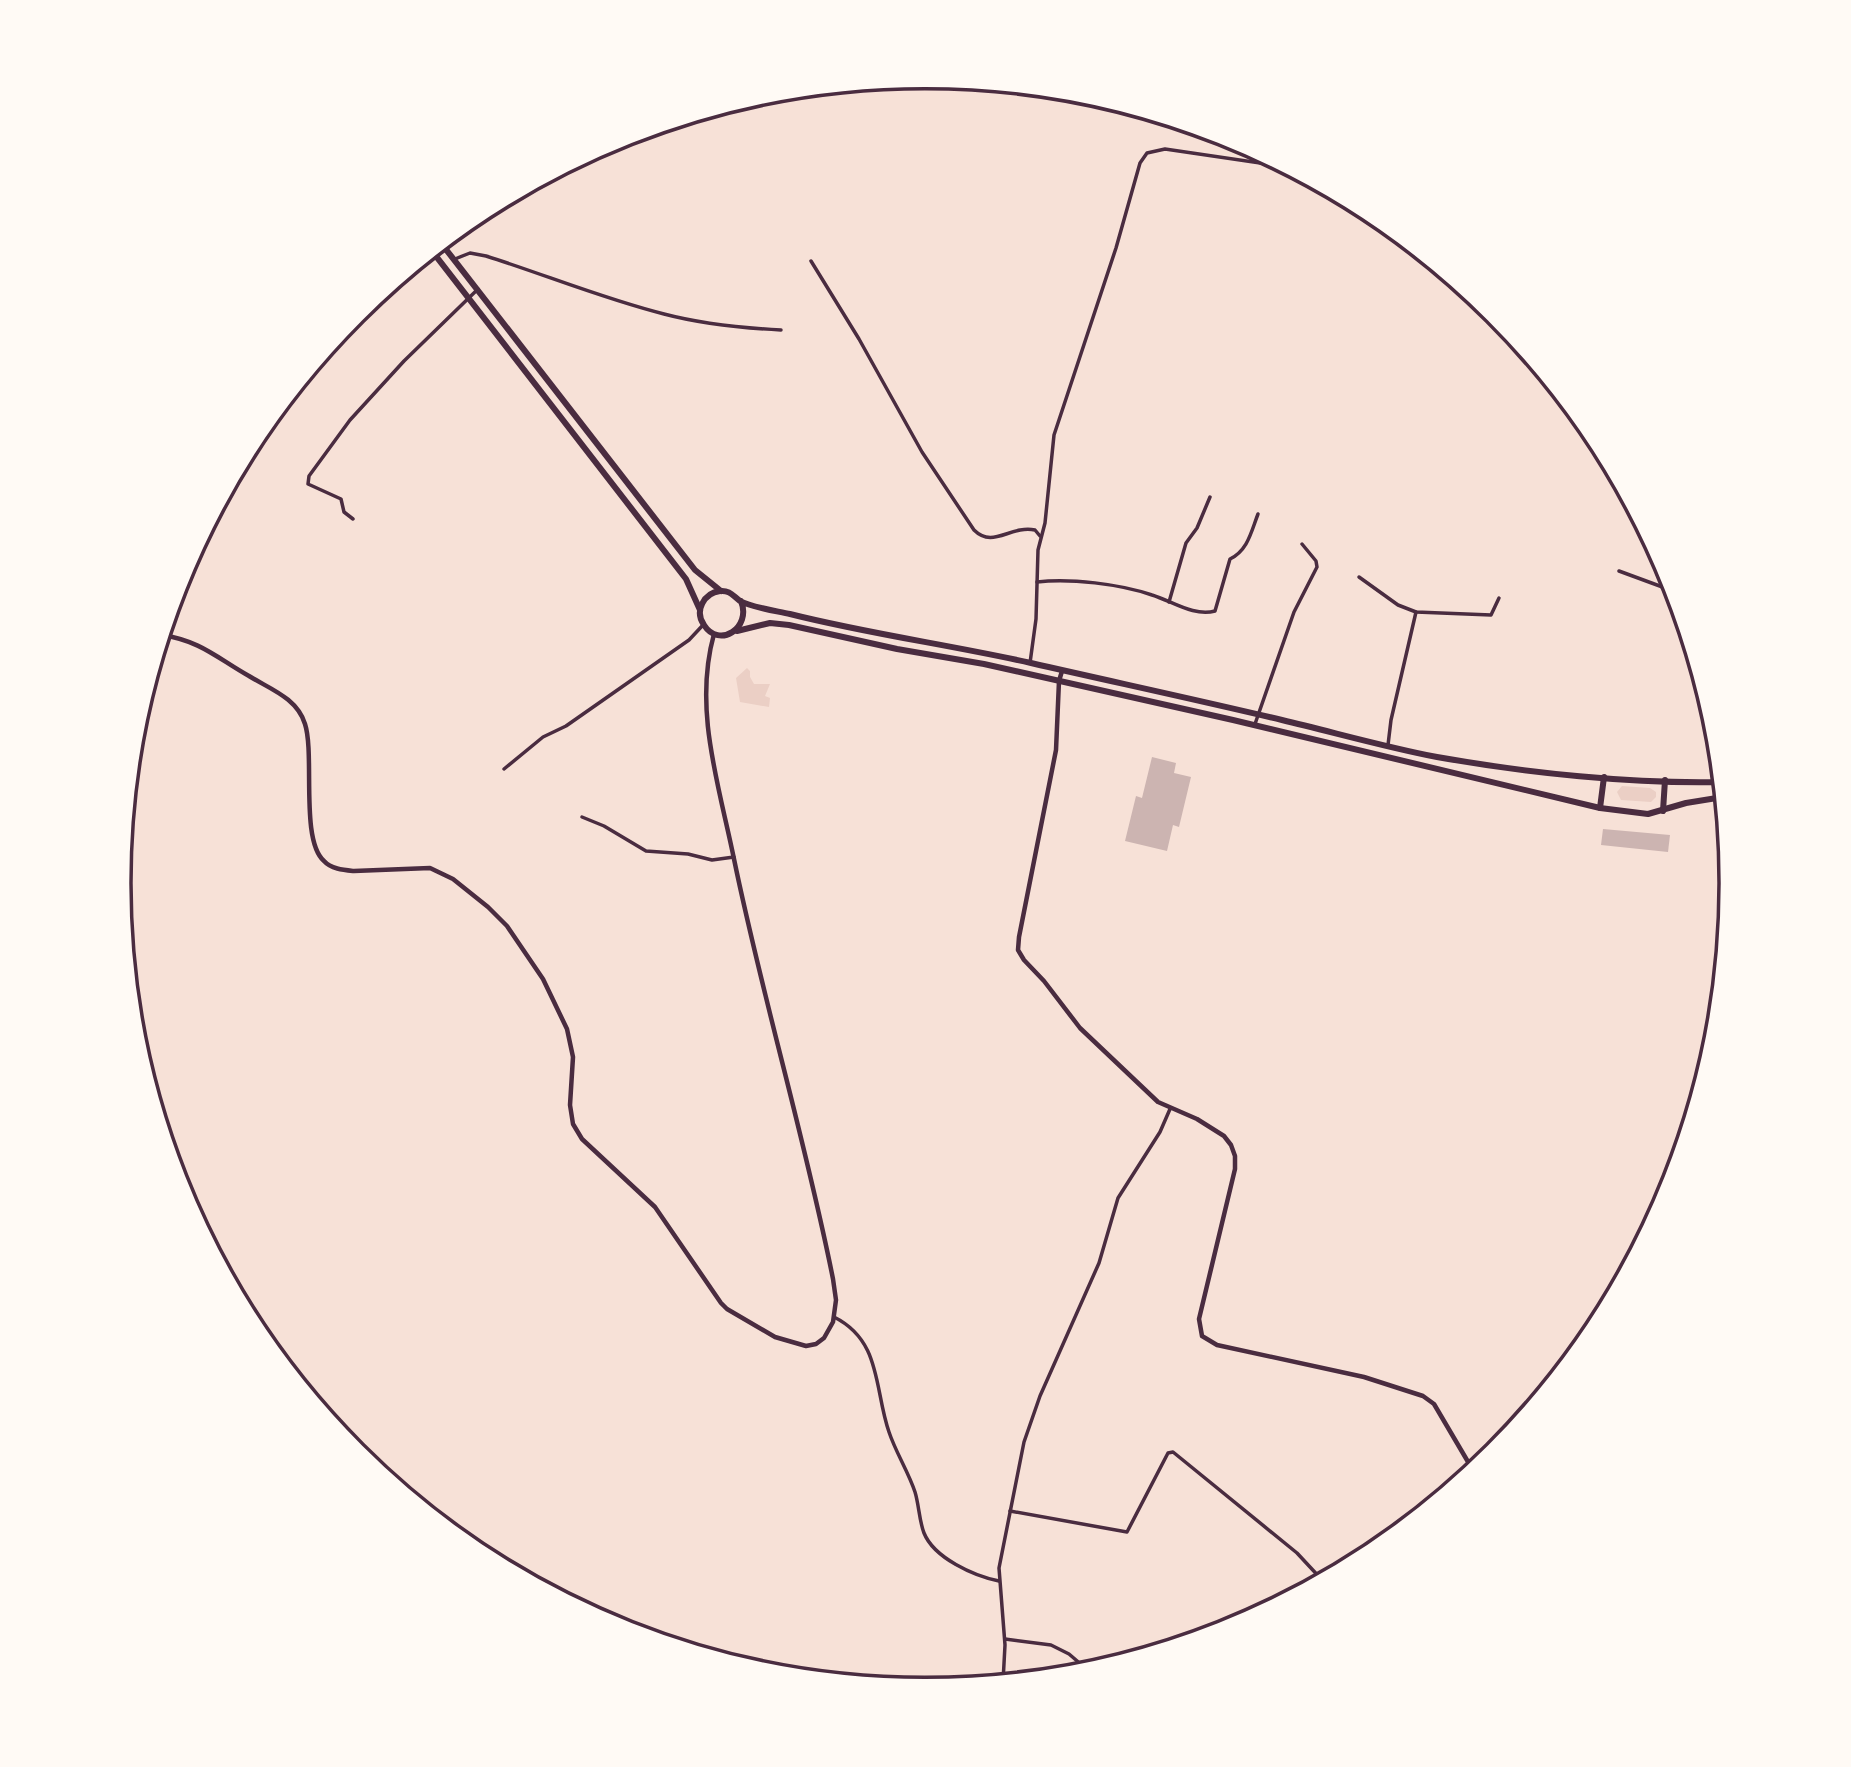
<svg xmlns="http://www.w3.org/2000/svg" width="1851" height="1767" font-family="'Roboto Condensed',sans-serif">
  <rect width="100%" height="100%" fill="#f7e1d7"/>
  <g fill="#ebcfc5">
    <path d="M747,668L750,671V677L754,684H770L765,696L770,698L769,707L740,702L736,678Z"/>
    <path d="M1622,786L1650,788L1656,792V797L1651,802L1621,800L1617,792Z"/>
  </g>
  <g fill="#ccb4b1">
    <path d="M1152,757L1176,763L1174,773L1191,777L1179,827L1173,825L1167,851L1125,841L1136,796L1142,798Z"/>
    <path d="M1603,829L1670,835L1668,852L1601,845Z"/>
  </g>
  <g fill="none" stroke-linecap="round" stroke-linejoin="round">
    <g stroke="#4a2c40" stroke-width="3.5">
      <path d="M455,259L470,253L486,256C546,275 604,299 664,314C702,324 742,328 781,330"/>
      <path d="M811,261L859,339L922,452L974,530C993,549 1010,525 1035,530L1040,536"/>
      <path d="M353,519L344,512L341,499L308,484L309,476L350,420L404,361L478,289"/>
      <path d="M1619,571L1676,592"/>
      <path d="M1359,577L1398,605L1416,612L1491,615L1499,598"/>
      <path d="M1037,582C1070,578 1120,584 1152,595C1172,601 1194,617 1215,611L1230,559C1248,550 1251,532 1258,514"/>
      <path d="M1169,602L1186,543L1197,528L1210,497"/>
      <path d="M1030,663L1036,619L1038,550L1045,523L1054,435L1116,248L1140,163L1147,153L1165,149L1287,167"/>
      <path d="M1255,724L1294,612L1317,567L1316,561L1302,544"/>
      <path d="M1388,745L1391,720L1416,612"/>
      <path d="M504,769L543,737L566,726L689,640L703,625"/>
      <path d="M582,817L604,826L646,851L688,854L712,860L734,857"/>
      <path d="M834,1317C882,1341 874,1389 889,1432C896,1453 908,1471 915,1492C919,1505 919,1520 924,1533C934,1558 974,1576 999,1581"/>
      <path d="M1010,1511L1127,1532L1168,1453L1173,1452L1297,1553L1323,1581"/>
      <path d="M1005,1639L1051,1645L1069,1654L1090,1672"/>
      <path d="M1003,1682L1005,1645L999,1568L1024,1442L1040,1396L1099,1263L1118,1198L1160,1132L1170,1109"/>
    </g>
    <g stroke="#4a2c40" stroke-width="4.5">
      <path d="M162,635C201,641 217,658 249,676C270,689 297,698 305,724C315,755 300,840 324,861C331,869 344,870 354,871L430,868L453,879L488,907L507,926L543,979L567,1029L573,1057L570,1105L573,1124L582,1139L655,1207L721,1303L727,1309L775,1337L806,1346L816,1344L824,1338L833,1322L836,1300L833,1279C805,1138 763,1000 734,859C719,785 693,709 714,634"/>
      <path d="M1062,671L1059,681L1056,750L1019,937L1018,950L1024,960L1044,981L1080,1028L1158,1102L1197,1119L1224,1136L1231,1145L1235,1156V1169L1199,1319L1202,1336L1217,1345L1364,1377L1423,1396L1434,1404L1474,1472"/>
    </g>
    <g stroke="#4a2c40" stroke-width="6">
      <path d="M441,243L695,570L721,591"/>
      <path d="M432,251L686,579L700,610"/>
      <path d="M741,601C752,628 719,649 704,625C694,611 704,593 720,591C730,590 733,596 740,601C750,607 777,611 790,614C869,634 951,645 1031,663C1114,682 1198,700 1282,720C1333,732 1385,747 1437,757C1527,773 1632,784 1722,782"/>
      <path d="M737,631L770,623L789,625L897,649L984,664L1233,720L1600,808L1648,814L1686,803L1723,797"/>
      <path d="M1600,808L1604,777"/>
      <path d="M1663,811L1665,780"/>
    </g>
  </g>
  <path d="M0 0H1851V1767H0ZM131 883a794 794 0 1 1 1588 0a794 794 0 1 1-1588 0Z" fill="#fffaf5" fill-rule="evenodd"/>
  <path fill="none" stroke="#4a2c40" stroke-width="3.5" d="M131 883a794 794 0 1 1 1588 0a794 794 0 1 1-1588 0Z"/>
</svg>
